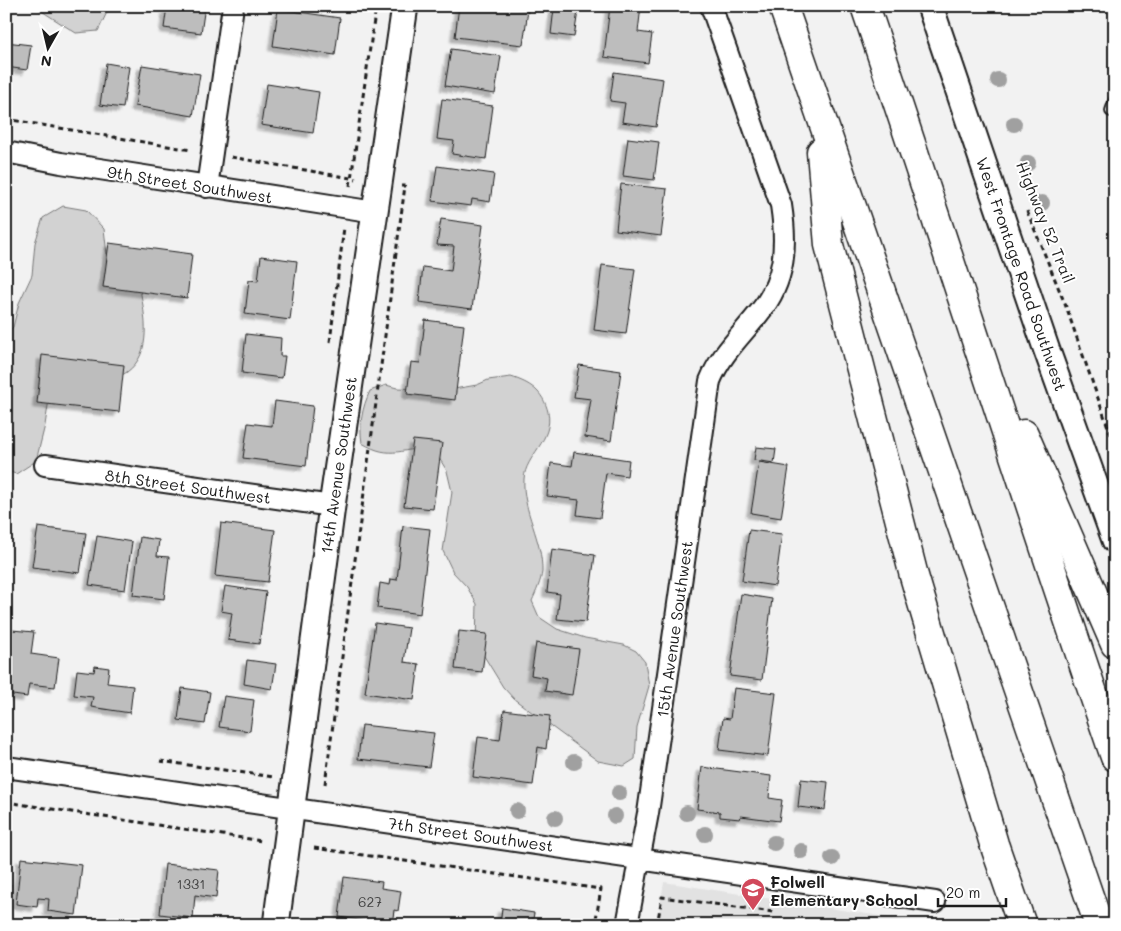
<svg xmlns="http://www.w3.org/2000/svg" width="1121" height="931" font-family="Mali,sans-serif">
  <defs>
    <filter id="shadow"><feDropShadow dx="-4.5" dy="4.5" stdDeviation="1" flood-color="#0004"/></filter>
  </defs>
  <rect width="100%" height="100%" fill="#f2f2f2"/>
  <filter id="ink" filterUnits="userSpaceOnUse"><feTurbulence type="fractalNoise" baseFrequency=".02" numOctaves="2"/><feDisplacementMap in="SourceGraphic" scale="10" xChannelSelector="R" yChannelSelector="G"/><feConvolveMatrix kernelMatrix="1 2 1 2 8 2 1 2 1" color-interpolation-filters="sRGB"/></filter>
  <g filter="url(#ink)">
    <path fill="#e2e2e2" d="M664,882L937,925H657Z"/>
    <g fill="#d2d2d2" stroke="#777">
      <path d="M39,6H110L98,31L76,33L40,10Z"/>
      <path d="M63,206L86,210L104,229L107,254L115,272L140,289C145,316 153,353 127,372C115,381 67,385 51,387L45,425L36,461L16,474L6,471V334L13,327L19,303L32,275L35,243L43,218Z"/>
      <path d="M511,377C530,383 543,391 548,412C554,440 525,456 524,479C522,511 543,540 542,572C541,581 536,592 532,601L539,617L557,629L585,638L624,645L636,651L645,662L649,686L637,727L635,759L624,766L598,761L514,699L503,687L476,643L477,604L467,587L453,572L443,551L452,492L447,471L433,448C403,447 392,461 362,443C359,424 362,408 370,391L386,385L397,388L448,390L477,385L488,380Z"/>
    </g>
    <g fill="#bdbdbd" stroke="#1c1c1c" filter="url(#shadow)">
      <path d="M167,6H205L201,33L164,28Z"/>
      <path d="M459,6H495L528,10L523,45L455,37Z"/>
      <path d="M610,6H641L638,32L652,34L648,63L604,57Z"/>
      <path d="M554,8L578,11L574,37L551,34Z"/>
      <path d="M278,9L340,18L335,55L273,46Z"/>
      <path d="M6,42L31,45L27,70L6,67Z"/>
      <path d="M451,49L501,56L495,94L445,86Z"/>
      <path d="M106,63L129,67L123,108L100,105Z"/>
      <path d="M142,65L200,74L193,116L135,106Z"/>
      <path d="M614,72L663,79L656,127L622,122L625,103L610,101Z"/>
      <path d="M267,84L319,92L313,133L261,125Z"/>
      <path d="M442,99L493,106L486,159L452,154L454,141L437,139Z"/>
      <path d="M628,138L659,142L654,180L623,176Z"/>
      <path d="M437,166L494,174L490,202L472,199L471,206L432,201Z"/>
      <path d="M621,184L667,189L661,236L616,230Z"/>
      <path d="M441,219L483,225L472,309L419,302L423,267L451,271L454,246L437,245Z"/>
      <path d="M109,243L192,254L187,298L103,287Z"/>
      <path d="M261,256L297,261L290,320L245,314L249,280L258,281Z"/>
      <path d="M602,265L635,269L626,334L594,330Z"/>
      <path d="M425,320L464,325L455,400L407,394L411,362L420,363Z"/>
      <path d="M246,334L281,338L280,356H285L282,378L242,373Z"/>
      <path d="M42,355L124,365L119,412L37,403Z"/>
      <path d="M579,365L621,371L611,441L585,437L591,399L574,397Z"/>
      <path d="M275,401L313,406L306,466L243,458L248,423L272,426Z"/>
      <path d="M413,440L442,443L433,509L404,506Z"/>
      <path d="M756,447L776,449L774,463L754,460Z"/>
      <path d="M574,452L629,460L627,476L606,473L600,518L577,515L579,500L547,496L551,463L572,466Z"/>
      <path d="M759,462L789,467L781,518L751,513Z"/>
      <path d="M221,523L275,530L268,582L215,576Z"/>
      <path d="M403,526L430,529L420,614L377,608L380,583L390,585L391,579L397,580Z"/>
      <path d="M38,527L86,533L80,573L32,567Z"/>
      <path d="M749,530L782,534L775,586L742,581Z"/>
      <path d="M97,536L132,542L125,590L89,585Z"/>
      <path d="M140,537L159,540L157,556L169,557L164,599L133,595Z"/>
      <path d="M552,549L595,555L586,622L557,619L560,594L547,592Z"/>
      <path d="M225,586L266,592L259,644L228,640L232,613L221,611Z"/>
      <path d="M741,594L772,599L762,680L730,676Z"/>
      <path d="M375,623L409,628L404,662L419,664L414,700L365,693Z"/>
      <path d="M12,630L34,632L31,654L59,658L55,687L29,684L27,697L6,694Z"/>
      <path d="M459,631L487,634L482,672L455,669Z"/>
      <path d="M536,643L579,649L572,695L545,691L547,678L531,675Z"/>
      <path d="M247,660L276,664L272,689L244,684Z"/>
      <path d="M95,666L109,668L107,683L133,686L130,713L91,707L93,697L74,695L77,670L94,672Z"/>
      <path d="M182,688L210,692L205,724L178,720Z"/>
      <path d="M734,688L776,693L768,756L719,750L723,718L730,719Z"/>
      <path d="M224,696L254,700L250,731L219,727Z"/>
      <path d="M504,710L550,716L546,749L538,747L533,785L473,777L478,737L500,740Z"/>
      <path d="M362,725L434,733L429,767L358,759Z"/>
      <path d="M702,767L771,776L769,798L782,800L779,821L741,816L740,819L720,817V812L697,809Z"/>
      <path d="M801,779L828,782L825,810L798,807Z"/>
      <path d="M21,858L82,865L76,915L48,911L49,899L38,898L37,907L16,904Z"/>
      <path d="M165,864L219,870L216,898L195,895L193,918L160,914Z"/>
      <path d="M344,877L382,882L381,888L401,891L398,911L394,910L392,925L339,917Z"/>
      <path d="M6,884H11L8,912H6Z"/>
      <path d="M502,908L534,913L532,925H500Z"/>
    </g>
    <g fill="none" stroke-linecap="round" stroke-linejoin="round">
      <defs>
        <path id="service" d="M1111,111L1115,100"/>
        <g id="minor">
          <path d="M6,152L61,163L375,212"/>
          <path d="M207,187L233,6"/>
          <path d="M45,465L332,506"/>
          <path d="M6,767L935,902"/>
          <path d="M627,925L648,813L710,381C721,354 741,336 759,313C786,281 787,244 781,205L711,6"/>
        </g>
        <g id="tertiary">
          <path d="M930,6L1046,348L1115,540"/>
          <path d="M276,925L332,506L405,6"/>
        </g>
        <g id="motorway">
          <path d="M783,6L1099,925"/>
          <path d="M865,6C950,256 1029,508 1115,757"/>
          <path d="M821,152L829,245L914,576L994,844L1022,925"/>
          <path d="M1024,434L1115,644"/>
        </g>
      </defs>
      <use href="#service" stroke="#1c1c1c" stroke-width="14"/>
      <use href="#minor" stroke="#1c1c1c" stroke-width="24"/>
      <use href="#tertiary" stroke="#1c1c1c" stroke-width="29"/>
      <use href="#motorway" stroke="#1c1c1c" stroke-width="31"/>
      <g stroke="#1c1c1c" stroke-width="3" stroke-dasharray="5 4" stroke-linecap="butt">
        <path d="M6,119L191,150"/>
        <path d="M231,157L356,179"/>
        <path d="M350,186L376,6"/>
        <path d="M1027,211L1065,304L1115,447"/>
        <path d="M330,342L344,227"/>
        <path d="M160,761L274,777"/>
        <path d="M325,784L405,186H401"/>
        <path d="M6,802L262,841"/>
        <path d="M314,848L601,889L595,925"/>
        <path d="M657,925L662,897L773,912"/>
      </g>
      <use href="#service" stroke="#fff" stroke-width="10"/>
      <use href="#minor" stroke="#fff" stroke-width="20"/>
      <use href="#tertiary" stroke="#fff" stroke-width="25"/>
      <use href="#motorway" stroke="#fff" stroke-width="28"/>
    </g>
    <g fill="#a0a0a0">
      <circle cx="998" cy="80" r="8"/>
      <circle cx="1014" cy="124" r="8"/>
      <circle cx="1028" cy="163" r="8"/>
      <circle cx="1042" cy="203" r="8"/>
      <circle cx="574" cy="762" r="8"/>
      <circle cx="619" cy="793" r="8"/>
      <circle cx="517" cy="811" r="8"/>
      <circle cx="687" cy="813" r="8"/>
      <circle cx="615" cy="816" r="8"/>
      <circle cx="555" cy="818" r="8"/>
      <circle cx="705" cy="834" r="8"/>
      <circle cx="774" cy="843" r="8"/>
      <circle cx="801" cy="851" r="8"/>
      <circle cx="832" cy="858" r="8"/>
    </g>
  </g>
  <defs>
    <symbol id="school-pin" viewBox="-11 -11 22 30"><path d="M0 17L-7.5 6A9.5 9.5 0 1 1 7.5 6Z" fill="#d1495b" stroke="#fff"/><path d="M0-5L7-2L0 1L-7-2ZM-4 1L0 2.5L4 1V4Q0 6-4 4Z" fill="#fff"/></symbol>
  </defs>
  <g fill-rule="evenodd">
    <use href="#school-pin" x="739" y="876" width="28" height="38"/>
  </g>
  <g text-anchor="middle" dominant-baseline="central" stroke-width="4" stroke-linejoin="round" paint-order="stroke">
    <g font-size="14" fill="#444">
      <text x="191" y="883">1331</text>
      <text x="370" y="901">627</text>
    </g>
    <g font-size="16" fill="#1c1c1c" stroke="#fff">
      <text transform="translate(190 184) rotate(9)">9th Street Southwest</text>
      <text transform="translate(1046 222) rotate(68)">Highway 52 Trail</text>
      <text transform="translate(1022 274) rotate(71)">West Frontage Road Southwest</text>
      <text transform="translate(338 465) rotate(-82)">14th Avenue Southwest</text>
      <text transform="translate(188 486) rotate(8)">8th Street Southwest</text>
      <text transform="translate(674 629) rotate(-82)">15th Avenue Southwest</text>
      <text transform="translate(471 834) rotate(8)">7th Street Southwest</text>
    </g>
    <g font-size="16" font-weight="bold" fill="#1c1c1c" stroke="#fff" text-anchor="start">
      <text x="770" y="881">Folwell<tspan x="770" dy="18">Elementary School</tspan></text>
    </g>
  </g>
  <rect width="1121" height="931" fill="none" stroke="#fff" stroke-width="25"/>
  <rect x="12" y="12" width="1096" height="906" fill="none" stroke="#1c1c1c" stroke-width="2" filter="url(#ink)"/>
  <g transform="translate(48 48) rotate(188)" stroke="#ffffff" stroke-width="4" paint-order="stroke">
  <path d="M0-4L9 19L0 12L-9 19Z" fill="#1c1c1c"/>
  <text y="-8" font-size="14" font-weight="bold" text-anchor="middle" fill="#1c1c1c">N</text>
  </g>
  <path d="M938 898v8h68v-8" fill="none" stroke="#1c1c1c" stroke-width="2.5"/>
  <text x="946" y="898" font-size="15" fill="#1c1c1c" stroke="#ffffff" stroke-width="4" paint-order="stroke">20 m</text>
</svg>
